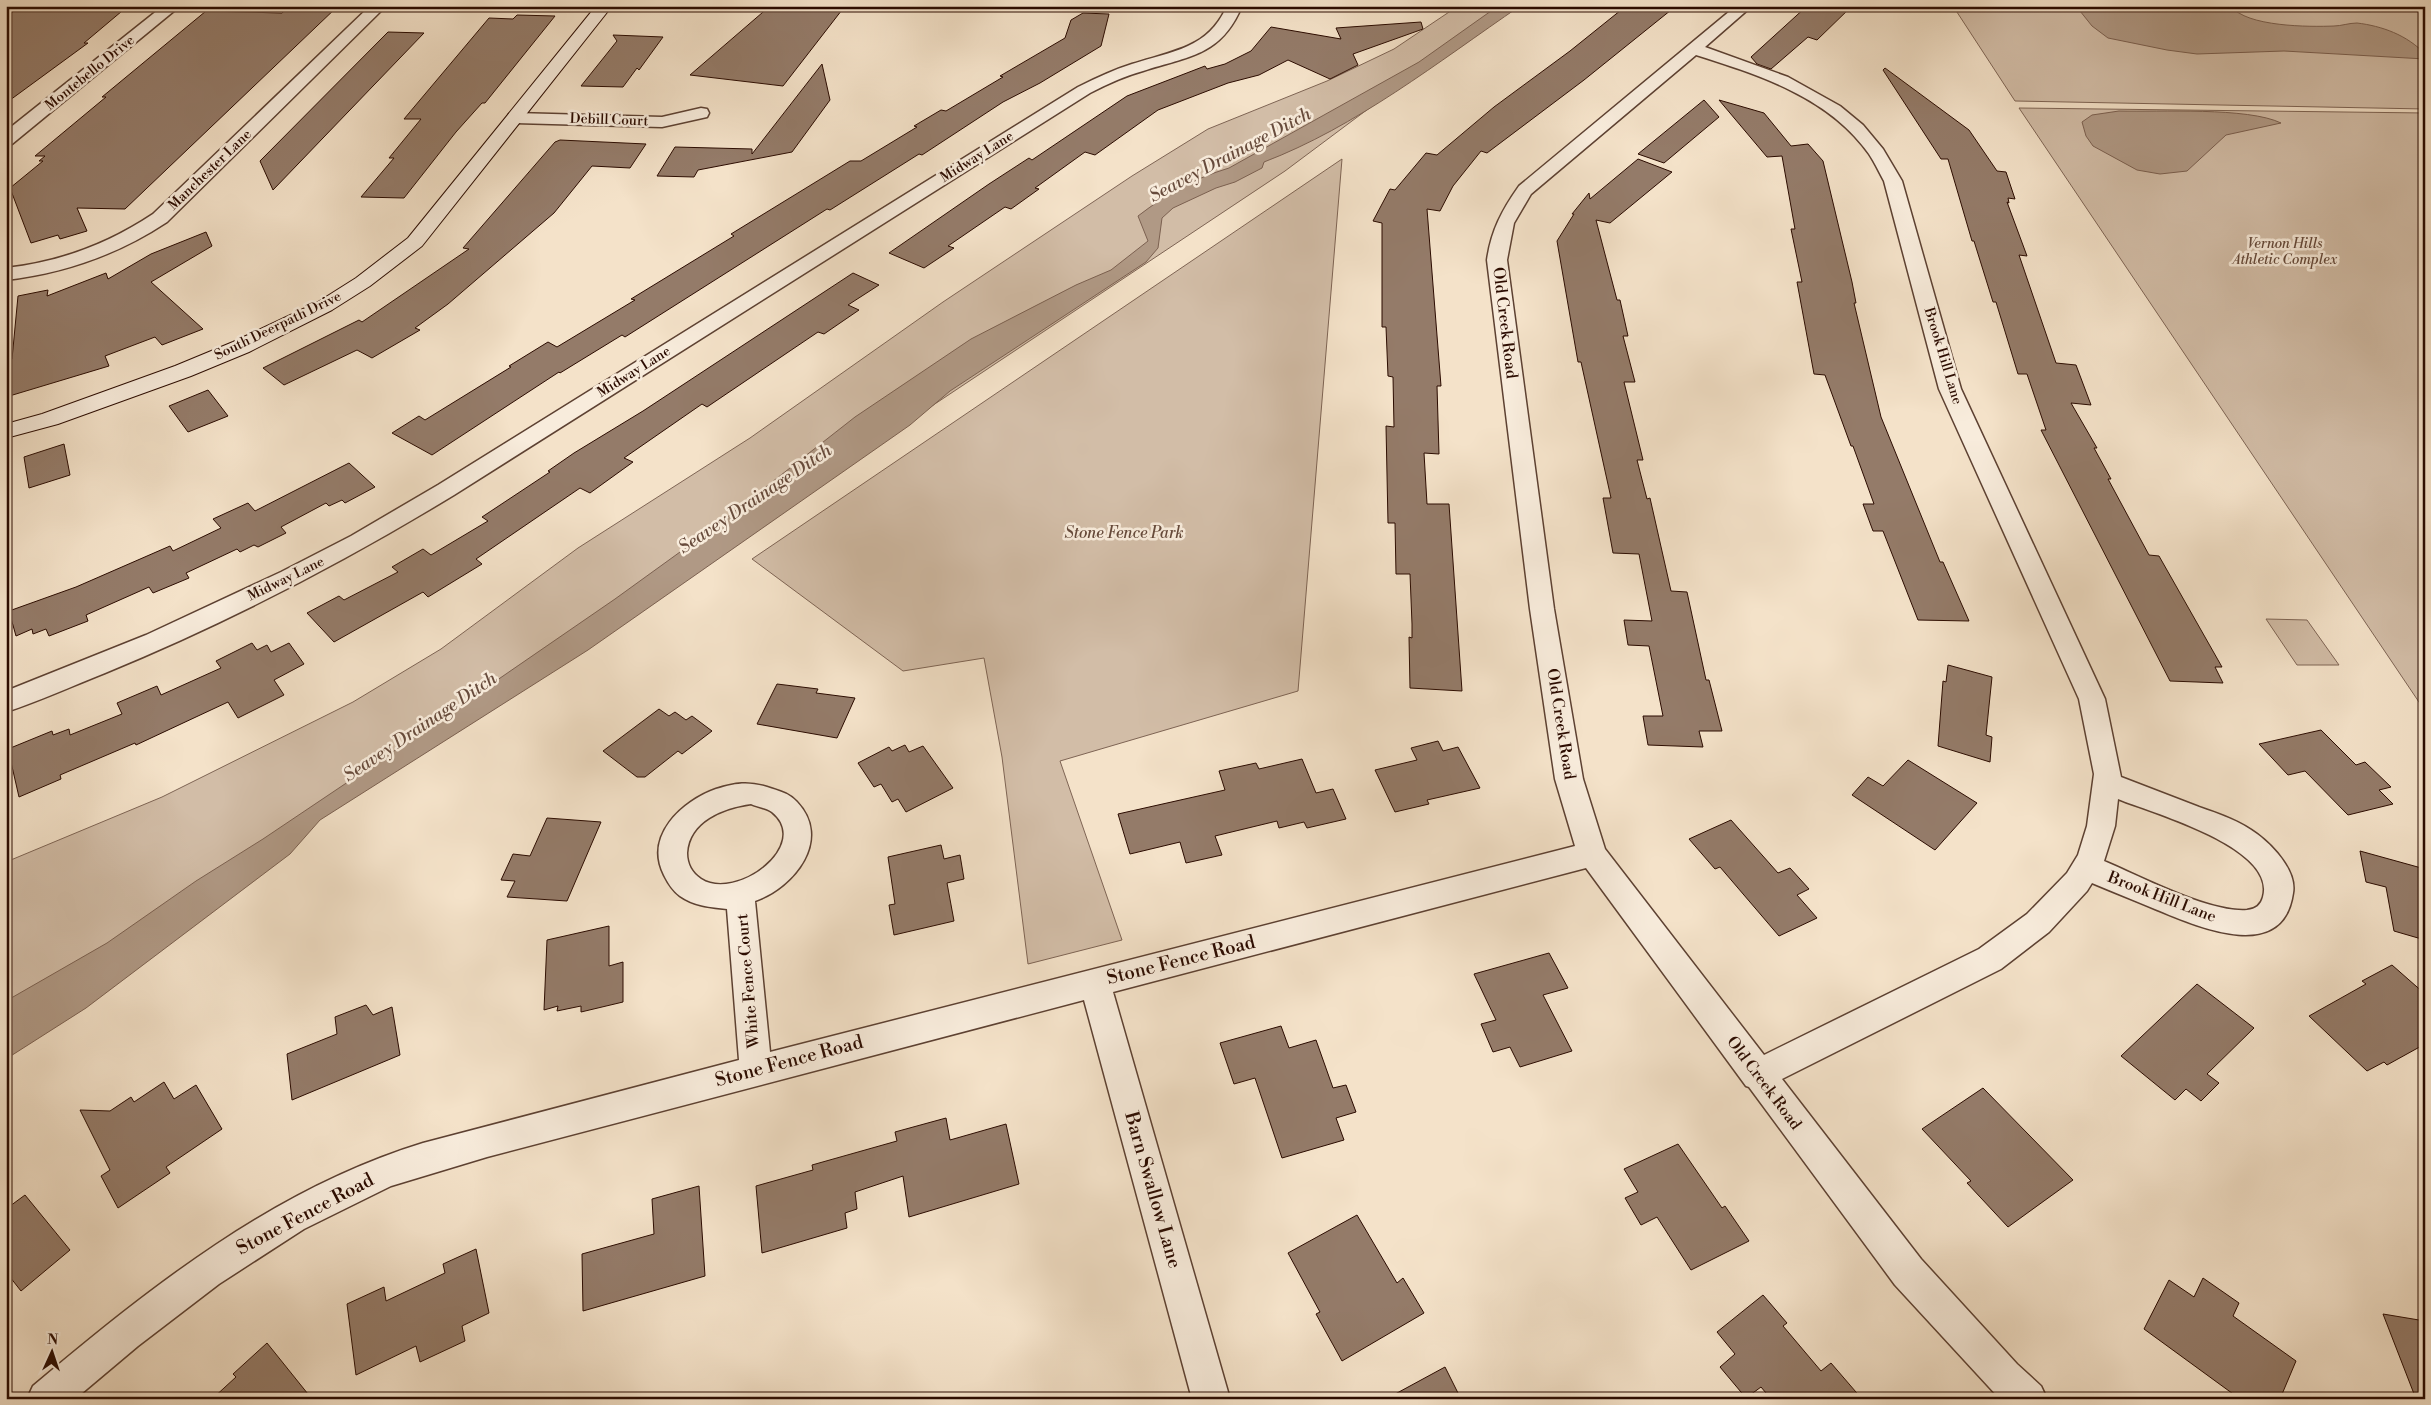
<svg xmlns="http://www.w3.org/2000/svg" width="2431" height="1405" font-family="'Libre Bodoni',serif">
  <rect width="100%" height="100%" fill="#f4e2c9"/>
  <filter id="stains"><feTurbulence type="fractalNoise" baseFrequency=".004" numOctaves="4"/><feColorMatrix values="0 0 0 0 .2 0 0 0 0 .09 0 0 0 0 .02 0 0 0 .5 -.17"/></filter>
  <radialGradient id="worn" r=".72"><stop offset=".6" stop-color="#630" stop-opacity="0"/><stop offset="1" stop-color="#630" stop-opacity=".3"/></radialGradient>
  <g fill="#d2bda7" stroke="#7e6454">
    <path d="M1458,6H1506L1285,171L6,1022V862L162,797L353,702L441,649L578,548L750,438L943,302L1132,176L1208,129L1327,81L1394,49Z"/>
    <path d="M1953,6H2425V109L2015,101Z"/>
    <path d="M2019,108L2425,113V711Z"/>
    <path d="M1342,159L1298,691L1060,761L1122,940L1028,964L1002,757L984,658L903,671L752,559Z"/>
    <path d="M2266,619L2307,620L2339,665H2297Z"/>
  </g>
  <g fill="#b09985" stroke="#7b6050">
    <path d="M1498,6H1520C1438,62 1356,127 1264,162L1262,168L1235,182L1216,188L1173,208L1162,218L1158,248L1146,262L950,391L910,425L588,650L320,820L290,854L86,1008L6,1059V1001L107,943L196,881L263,839L397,749L615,599L716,526L855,417L971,339L1076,285L1111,270L1148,241L1138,216C1168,193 1193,179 1229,168L1419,62Z"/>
    <path d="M2076,6H2231C2246,27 2310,27 2334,26C2341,26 2349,23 2357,23C2382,26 2407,35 2425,54V59L2284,51L2197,54L2167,50L2108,38L2092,26Z"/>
    <path d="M2119,111C2159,112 2248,107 2281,123L2226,135L2187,171L2160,174L2137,170L2093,146L2086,136L2082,122L2092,115Z"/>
  </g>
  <g fill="#947b69" stroke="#2b0b00">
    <path d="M6,6H128L84,43H88L6,103Z"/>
    <path d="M290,6H338L125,209L77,208L87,231L60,239L58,235L31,243L10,188L43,161H39L45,156H35L106,97H102L206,11L282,13Z"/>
    <path d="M770,6H845L783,86L690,75Z"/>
    <path d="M1626,6H1676L1584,80L1487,153L1481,151L1453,186L1440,211L1427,209L1441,386H1437L1439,454L1424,453L1427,504H1449L1462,691L1410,688L1409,637L1412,638V624L1410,574H1396L1395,523H1388L1386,426L1394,427L1393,377L1388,376L1386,327H1382V223L1373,221L1390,189L1395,190L1426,153L1437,155L1494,107L1570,51Z"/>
    <path d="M1807,6H1852L1817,40L1808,37L1771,69L1757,64L1751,57Z"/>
    <path d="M1083,13L1109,14L1101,46L1040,83L1003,102L922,155L919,154L830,210L827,209L625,337L622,335L560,373L559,372L432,455L392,433L419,416L425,420L511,367L509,366L548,342L557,347L635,300L631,299L734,236L731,234L850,161H861L917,127L914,126L941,110L946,111L1003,77L1000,76L1065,38L1071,20Z"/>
    <path d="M517,15L555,16L485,103H482L456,132L404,198L361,197L394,158H389L421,119H404L489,18L513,19Z"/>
    <path d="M1421,22L1423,29L1353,54L1358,65L1330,79L1288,60L1259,75L1228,83L1158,110L1095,155L1085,152L1035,188L1039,189L1011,209L1005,207L948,246L954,248L924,268L889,253L989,184L1029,158L1032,160L1127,96L1205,66L1207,69L1225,64L1251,51L1271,27L1341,39L1336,28Z"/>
    <path d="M388,32L424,33L273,190L260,161Z"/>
    <path d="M613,35L663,37L639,70L637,68L623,87L581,86L617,41Z"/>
    <path d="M822,64L830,100L792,152L698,170L694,177L657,176L675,147L752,149V154Z"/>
    <path d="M1885,68L1969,130L1997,171L2006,172L2015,199L2008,198L2009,203L2007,202L2027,256L2019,255L2056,363L2076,365L2091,405L2071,403L2097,448H2094L2111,479H2108L2149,555L2159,556L2222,667H2215L2223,683L2170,681L2041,430H2046L2027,374H2018L1996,302H1993L1974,241H1972L1948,159H1941L1883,70Z"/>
    <path d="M1704,100L1719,117L1664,163L1638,154Z"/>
    <path d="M1719,100L1764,113L1791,146L1808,144L1823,161L1852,282L1856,303H1854L1881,417L1940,562H1943L1969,621L1918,620L1883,531H1873L1863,504H1874L1853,446H1851L1825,375L1814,374L1797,282H1802L1791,229H1795L1782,156L1767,157Z"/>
    <path d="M560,140L646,144L630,168L592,166L554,213L448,304L415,328L420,330L372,358L357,350L284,385L263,368L359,320L362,322L469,249L463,248L555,142Z"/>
    <path d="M1638,159L1672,172L1610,223L1596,220L1617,300H1620L1628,336H1623L1635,382H1624L1643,460H1637L1647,499L1650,498L1671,591L1687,592L1706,680H1709L1722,731H1699L1703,747L1648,745L1643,716H1663L1649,646L1628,645L1624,620L1652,621L1639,554L1613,553L1603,498H1611L1581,362H1578L1557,241L1574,214H1572L1589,193L1590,199Z"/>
    <path d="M206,232L212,246L151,282L203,329L162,345L155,337L105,356L109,366L6,397V361L12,359L18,296L48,290L47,296L106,273L108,279L151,254Z"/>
    <path d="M853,273L879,285L848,305L859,310L824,334L818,332L707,407L702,404L624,458L633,462L590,493L580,488L476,559L482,564L428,597L423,592L334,642L307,613L339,596L344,600L398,572L392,567L423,549L431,555L488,521L482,517L550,472L548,471L574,453L643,411Z"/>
    <path d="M208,390L228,416L188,432L169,406Z"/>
    <path d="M64,444L70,475L29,488L24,457Z"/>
    <path d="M349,463L375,487L345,503L342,500L329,506L326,503L281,527L286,533L258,547L254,545L240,552L237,549L186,573L189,578L153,593L149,587L86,615L88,621L49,636L46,629L33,634L32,629L16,636L9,611L76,587L170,546L173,551L221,528L213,519L248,503L255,511Z"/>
    <path d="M252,643L257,650L267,645L271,652L289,643L304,664L274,680L284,695L238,718L228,702L136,745L135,743L60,775L61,779L19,797L8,749L52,731L53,735L69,729L70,735L122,714L117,703L157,686L161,695L221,668L216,661Z"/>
    <path d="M1948,665L1992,677L1986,735L1992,737L1990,762L1938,746L1943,681L1946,682Z"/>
    <path d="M777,684L818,689L816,693L855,698L837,738L757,724Z"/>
    <path d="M659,709L669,716L675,712L686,720L692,716L712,731L682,754L678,751L645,777H637L603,751Z"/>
    <path d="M2321,730L2356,765L2365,762L2391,787L2379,790L2393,804L2348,815L2305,771L2288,775L2259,744Z"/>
    <path d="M1438,741L1443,751L1458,747L1480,788L1427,800L1429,804L1395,812L1375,770L1417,760L1411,748Z"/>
    <path d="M905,745L909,752L923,746L953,788L906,812L898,799L892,802L881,784L874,787L858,763L889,747L892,751Z"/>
    <path d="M1302,759L1316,793L1333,789L1346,819L1307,828L1304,822L1279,828L1277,821L1215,836L1222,855L1186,863L1180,842L1130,854L1118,814L1225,790L1219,771L1256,763L1259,769Z"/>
    <path d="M1908,760L1977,803L1935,850L1852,795L1868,777L1883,786Z"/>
    <path d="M547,818L601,822L567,901L507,897L515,881L501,880L513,854L530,856Z"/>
    <path d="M1731,820L1778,873L1790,868L1809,889L1797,895L1817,918L1779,936L1720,867L1715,869L1689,839Z"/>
    <path d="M941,845L944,859L960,855L964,879L947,883L954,921L894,935L889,905L895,904L888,857Z"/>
    <path d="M2360,851L2425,869V940L2394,931L2386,887L2366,882Z"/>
    <path d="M609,926V966L623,962V1002L581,1012V1006L557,1011L558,1006L544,1010L547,940Z"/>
    <path d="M1549,953L1568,988L1543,995L1572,1051L1520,1067L1510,1047L1493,1052L1481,1024L1496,1020L1474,974Z"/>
    <path d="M2392,965L2425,994V1044L2387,1065L2384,1062L2367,1071L2309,1016L2366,984L2362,981Z"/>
    <path d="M2197,984L2254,1028L2207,1074L2219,1083L2201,1101L2186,1089L2175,1100L2121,1056Z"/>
    <path d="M366,1005L373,1015L392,1007L400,1055L292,1100L287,1054L337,1034L335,1017Z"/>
    <path d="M1281,1026L1289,1048L1316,1040L1333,1088L1346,1085L1356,1112L1336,1118L1344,1140L1282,1158L1255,1078L1234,1084L1220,1043Z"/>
    <path d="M164,1082L174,1099L196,1085L222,1129L166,1167L170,1173L118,1208L101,1176L110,1170L80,1110L110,1111L131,1097L134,1102Z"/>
    <path d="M1983,1088L2073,1180L2008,1227L1967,1183L1971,1181L1922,1129Z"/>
    <path d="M946,1118L950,1140L1006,1124L1019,1184L909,1217L903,1176L855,1192L857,1209L845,1213L847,1228L762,1253L756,1186L813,1170L812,1165L897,1141L895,1132Z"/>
    <path d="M1678,1144L1722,1208L1725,1206L1749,1241L1691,1270L1657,1217L1641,1225L1625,1198L1638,1192L1624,1169Z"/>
    <path d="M699,1186L705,1276L583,1311L582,1254L654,1234L652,1199Z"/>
    <path d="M25,1195L70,1250L21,1291L6,1272V1209Z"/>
    <path d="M1357,1215L1397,1283L1403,1278L1424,1313L1342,1361L1316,1314L1320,1312L1288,1253Z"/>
    <path d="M476,1249L489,1313L462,1326L465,1341L420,1362L416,1346L356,1375L347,1304L384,1287L386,1301L445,1273L443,1264Z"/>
    <path d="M2203,1278L2239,1303L2233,1316L2296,1361L2280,1399H2240L2144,1329L2169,1280L2194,1297Z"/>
    <path d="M1763,1295L1787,1323L1783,1326L1821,1371L1831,1363L1862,1399H1771L1761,1387L1746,1398L1720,1367L1735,1354L1717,1332Z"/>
    <path d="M2383,1314L2425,1321V1399H2416Z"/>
    <path d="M267,1343L312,1399H212L236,1377L233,1374Z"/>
    <path d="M1445,1367L1461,1399H1386Z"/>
  </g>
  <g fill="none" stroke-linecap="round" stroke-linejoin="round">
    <defs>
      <g id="street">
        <path d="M163,6H180L12,144L6,145V131Z"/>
        <path d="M370,6H386L167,222C117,255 65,273 6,280V268C60,262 108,244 153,214Z"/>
        <path d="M1227,6H1242C1221,56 1189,56 1143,71C1125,76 1107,84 1090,93L454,495C342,563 227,623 105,673C72,686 40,701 6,712V691L146,635L281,572L351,536L438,485L1078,87C1096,78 1113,70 1132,64C1172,51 1208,49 1227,6Z"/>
        <path d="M1736,6H1752L1705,47L1788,77L1840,106L1863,125L1883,149L1902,181L1961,389L2105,699L2121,777C2147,787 2173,797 2199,807C2219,814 2240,821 2257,834C2273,846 2297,871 2293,893C2283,965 2196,926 2155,909C2134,900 2113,892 2092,883L2087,891L2049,932L2001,969L1782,1079L1921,1259L2017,1364L2041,1386L2047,1399H2000L1895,1285L1749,1087L1746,1086L1586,868L1113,992L1230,1399H1192L1084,1000L487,1157L391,1186L304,1229L219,1284L138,1346L75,1399H27L33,1386C151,1287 273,1189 423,1143L739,1060L727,909C710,907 694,906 680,896C672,890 668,883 664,875C644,836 682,801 716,789C735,783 748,781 767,787C779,791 789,793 797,802C832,839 795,887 755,901L770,1052L1575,846L1555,779L1530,609L1487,260C1491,231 1502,210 1519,186ZM1696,55C1759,75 1829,97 1869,154C1875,163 1879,172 1884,181L1939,389L2079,699L2094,774L2087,826L2078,855L2067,873L2027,914L1979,949L1764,1055L1605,849L1583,779L1554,609L1507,260L1514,223L1531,194ZM2118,799C2152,813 2277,847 2263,897C2261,905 2256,909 2247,910C2209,913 2140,876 2104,861L2115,826ZM751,804C757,807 767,808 772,812C813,845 736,902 701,879C692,873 687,864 687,853C689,821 723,808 751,804Z"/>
        <path d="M701,108L707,109L709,113L707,117L662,127L515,123L509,122L507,118L509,114L515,113L662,117Z"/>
      </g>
      <path id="secondary" d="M596,6H612L422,246L370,286L332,310L249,352L191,376L58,424L6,438V424L42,414L175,366L233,342L318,302L356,278L408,238Z"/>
    </defs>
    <use href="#street" stroke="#5d4132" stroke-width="3"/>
    <use href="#secondary" stroke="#2b0b00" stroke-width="2"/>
    <use href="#street" fill="#f8ecdc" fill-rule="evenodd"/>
    <use href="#secondary" fill="#f8ecdc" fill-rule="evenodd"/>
  </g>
  <g text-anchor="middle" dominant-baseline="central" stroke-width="5" stroke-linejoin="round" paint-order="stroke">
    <g font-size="14" fill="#2b0b00" stroke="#f8ecdc">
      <text transform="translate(90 73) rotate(-39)">Montebello Drive</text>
      <text transform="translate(609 120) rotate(2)">Debill Court</text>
      <text transform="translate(977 157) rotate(-32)">Midway Lane</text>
      <text transform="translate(210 170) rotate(-44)">Manchester Lane</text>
      <text transform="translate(278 326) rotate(-26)">South Deerpath Drive</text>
      <text transform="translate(1943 356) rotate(73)">Brook Hill Lane</text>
      <text transform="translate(634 372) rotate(-32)">Midway Lane</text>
      <text transform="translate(286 579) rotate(-26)">Midway Lane</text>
    </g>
    <g font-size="14" font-style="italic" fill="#65493a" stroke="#f8ecdc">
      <text x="2285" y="244">Vernon Hills<tspan x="2285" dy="16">Athletic Complex</tspan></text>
    </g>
    <g font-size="16" fill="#2b0b00" stroke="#f8ecdc">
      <text transform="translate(1505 323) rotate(83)">Old Creek Road</text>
      <text transform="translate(1561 724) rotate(81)">Old Creek Road</text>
      <text transform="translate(2162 897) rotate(21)">Brook Hill Lane</text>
      <text transform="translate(748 981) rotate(-95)">White Fence Court</text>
      <text transform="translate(1764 1083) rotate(53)">Old Creek Road</text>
    </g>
    <g font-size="16" font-style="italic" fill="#65493a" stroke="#f8ecdc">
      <text x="1124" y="533">Stone Fence Park</text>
    </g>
    <g font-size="18" font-style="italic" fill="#674b3c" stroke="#f8ecdc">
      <text transform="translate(1230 155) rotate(-28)">Seavey Drainage Ditch</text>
      <text transform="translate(755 499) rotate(-34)">Seavey Drainage Ditch</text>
      <text transform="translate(420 727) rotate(-34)">Seavey Drainage Ditch</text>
    </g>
    <g font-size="19" fill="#2b0b00" stroke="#f8ecdc">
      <text transform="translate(1181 960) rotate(-14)">Stone Fence Road</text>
      <text transform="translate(789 1061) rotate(-15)">Stone Fence Road</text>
      <text transform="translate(1153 1190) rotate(74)">Barn Swallow Lane</text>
      <text transform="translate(305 1214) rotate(-28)">Stone Fence Road</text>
    </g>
  </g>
  <rect width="2431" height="1405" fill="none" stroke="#f4e2c9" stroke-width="25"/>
  <rect x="8" y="8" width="2416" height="1390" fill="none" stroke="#2b0b00" stroke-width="2.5"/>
  <rect x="12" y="12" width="2406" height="1380" fill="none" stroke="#2b0b00"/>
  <g transform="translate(52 1352) rotate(3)" stroke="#f8ecdc" stroke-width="4" paint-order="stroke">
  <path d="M0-4L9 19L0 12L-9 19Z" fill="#2b0b00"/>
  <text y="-8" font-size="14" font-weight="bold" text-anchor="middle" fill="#2b0b00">N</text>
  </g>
  <rect width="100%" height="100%" filter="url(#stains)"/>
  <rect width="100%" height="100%" fill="url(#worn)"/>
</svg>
